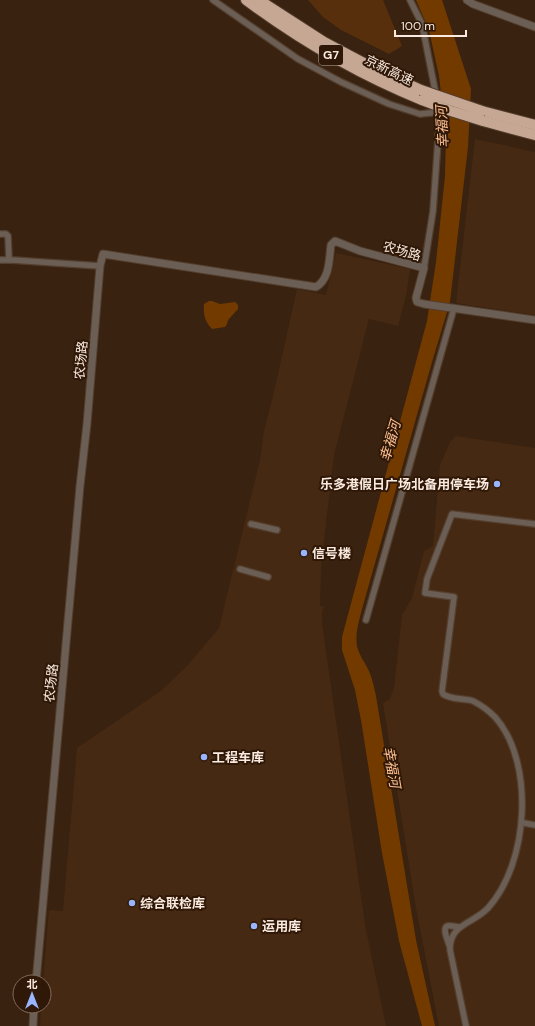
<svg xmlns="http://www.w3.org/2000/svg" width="535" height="1026" font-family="'DM Sans','Noto Sans SC',sans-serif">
  <rect width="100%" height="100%" fill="#392210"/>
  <g fill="#462913">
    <path d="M475,139L535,152V315L456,303Z"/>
    <path d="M336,253L410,269L406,296L398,326L369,319L334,455L321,566L320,606L324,607L322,612V623L365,925L386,1026H40L41,1006H44L43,982L49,910L63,911L77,748L162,690L188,665L219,628L260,460L264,431L273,396L297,289L326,295Z"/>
    <path d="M456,436L535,448V1026H439L416,908L383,703L390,699L394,687L402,615L412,598L424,551L433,546L440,465L450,442Z"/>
  </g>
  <path fill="#572f0c" d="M308,0H383L402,46L389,54L341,30L323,17Z"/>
  <g fill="#733a00">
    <path d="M416,0H442L443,3L471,89L468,147L450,302L432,362L362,609C359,621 355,634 357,646C359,655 364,661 368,669C372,677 374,687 376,696L416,940L435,1026H422L399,941L382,853L361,720L355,690L342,650V637L427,321L436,262L445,176L446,135L439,76L429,30Z"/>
    <path d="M209,301H212L220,304L235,302L238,305V309L228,320L227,324L225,327L212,329C205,322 203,314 204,304Z"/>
  </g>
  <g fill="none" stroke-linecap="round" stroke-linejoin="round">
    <defs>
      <g id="minor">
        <path d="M213,0L298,59L341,82L389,104L420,114L440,112"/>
        <path d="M410,0L422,24L436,95"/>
        <path d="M0,234H6L8,236L9,260"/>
        <path d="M0,260H12L100,266"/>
        <path d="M424,268L433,211L440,112L438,106"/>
        <path d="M251,524L277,530"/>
        <path d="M240,569L268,577"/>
        <path d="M366,620L454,308"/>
        <path d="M524,823L535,825"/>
        <path d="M449,945C448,940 442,929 447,926C450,925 457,927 460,927"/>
        <path d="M466,1026L450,950C449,924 473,924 488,908C529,863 535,762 495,717C489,711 481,705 473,701C464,698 451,700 443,694L442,691L454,597L425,593L427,579L452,514L535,524"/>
      </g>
      <g id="tertiary">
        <path d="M467,0L473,4L535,27"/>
        <path d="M36,982L80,486L87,424L100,266L103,254L316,287C330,279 329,259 331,245L335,241L360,251L424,268L416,298L417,302L424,304L535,320"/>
        <path d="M33,1026L34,1006"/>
      </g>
      <g id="motorway">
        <path d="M246,0C300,40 360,75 422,100"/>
        <path d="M259,0L324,42L375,69L421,90"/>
        <path d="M482,111L535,125"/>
        <path d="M483,121L535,135"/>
      </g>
    </defs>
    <use href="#minor" stroke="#543e2d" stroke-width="8"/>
    <use href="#tertiary" stroke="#543e2d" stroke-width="9"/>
    <use href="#motorway" stroke="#543e2d" stroke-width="12"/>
    <use href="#minor" stroke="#6a5e55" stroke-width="5.5"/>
    <use href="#tertiary" stroke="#6a5e55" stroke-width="7"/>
    <use href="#motorway" stroke="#c5a793" stroke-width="10"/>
    <defs>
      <g id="motorway-bridge">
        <path d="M421,90L482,111"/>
        <path d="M422,100L451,111L483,121"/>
      </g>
    </defs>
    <use href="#motorway-bridge" stroke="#543e2d" stroke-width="12" stroke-linecap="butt"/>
    <use href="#motorway-bridge" stroke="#c5a793" stroke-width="10"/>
  </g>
  <g fill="#98b5fd" stroke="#2f1807" stroke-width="1.5">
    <circle cx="497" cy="484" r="4"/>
    <circle cx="304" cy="553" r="4"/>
    <circle cx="204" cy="757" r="4"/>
    <circle cx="132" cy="903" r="4"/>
    <circle cx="254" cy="926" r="4"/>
  </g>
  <g text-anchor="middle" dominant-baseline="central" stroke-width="4" stroke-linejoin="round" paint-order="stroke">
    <rect fill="#2f1807" stroke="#bdab9e" stroke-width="1" x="319" y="45" width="24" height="20" rx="3"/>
    <g font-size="12" font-weight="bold" fill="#faeadf">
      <text x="331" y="55">G7</text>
    </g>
    <g font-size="13" fill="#faeadf" stroke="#2f1807">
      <text transform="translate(389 70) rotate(26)">京新高速</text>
      <text transform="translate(402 251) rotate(16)">农场路</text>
      <text transform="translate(81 360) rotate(-85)">农场路</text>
      <text transform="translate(51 683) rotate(-84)">农场路</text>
    </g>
    <g font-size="13" font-weight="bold" fill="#faeadf" stroke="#2f1807" text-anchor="start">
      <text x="489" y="484" text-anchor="end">乐多港假日广场北备用停车场</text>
      <text x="312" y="553">信号楼</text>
      <text x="212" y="757">工程车库</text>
      <text x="140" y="903">综合联检库</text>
      <text x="262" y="926">运用库</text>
    </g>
    <g font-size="14" font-style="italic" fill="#febf91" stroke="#2f1807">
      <text transform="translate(442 127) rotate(-93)">幸福河</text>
      <text transform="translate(390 441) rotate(-74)">幸福河</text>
      <text transform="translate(392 767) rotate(80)">幸福河</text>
    </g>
  </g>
  <g transform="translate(32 994)"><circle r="19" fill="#2f1807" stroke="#806c5d"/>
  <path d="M0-3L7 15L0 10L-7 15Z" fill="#98b5fd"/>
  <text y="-6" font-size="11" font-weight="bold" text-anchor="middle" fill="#faeadf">北</text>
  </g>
  <path d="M395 30v6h71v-6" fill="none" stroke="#faeadf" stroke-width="2"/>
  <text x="401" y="30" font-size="12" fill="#faeadf" stroke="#2f1807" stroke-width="3" paint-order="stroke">100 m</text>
</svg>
